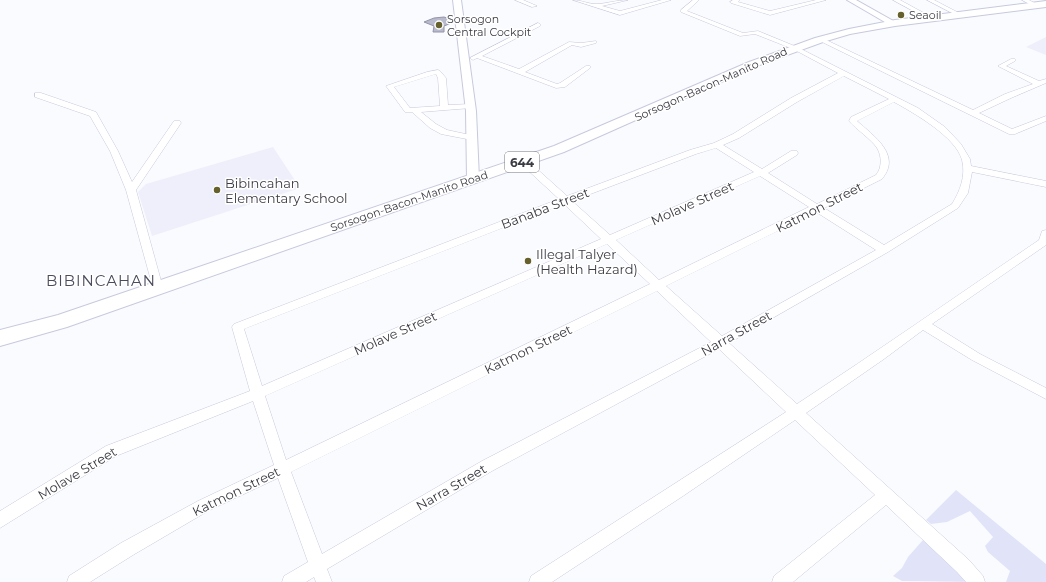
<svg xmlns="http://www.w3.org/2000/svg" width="1046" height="582" font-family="Montserrat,sans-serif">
  <rect width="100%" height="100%" fill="#fafbff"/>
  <g fill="#eeeffa">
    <path d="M1046,37V55L1026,47Z"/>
    <path d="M273,147L300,188L152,236L138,192L146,184Z"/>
  </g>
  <g fill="#e1e3f9">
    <path d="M956,490L1046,564V582H1006L1010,571L988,552L985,546L993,537L970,511L947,522L931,524L926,520Z"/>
    <path d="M923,540L976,582L902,581L893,576L902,568L908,557Z"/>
  </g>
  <path fill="#b9bace" stroke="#9394a7" d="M444,17L454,20V22L444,26V32H433L434,26L424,22L434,18Z"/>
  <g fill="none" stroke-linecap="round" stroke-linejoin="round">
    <defs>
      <g id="minor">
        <path d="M515,0H523L537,6L532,7Z"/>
        <path d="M573,0C581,0 588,4 596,4C605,4 617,0 628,0L602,6L620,11L662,0H671L620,15Z"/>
        <path d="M693,0H699L687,11L743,33L758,31L797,47L918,108L945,127L961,144L970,159L971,166L1046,181V187L972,172L968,193L958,208L888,252L729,343L797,404C878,351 958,295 1039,240L1042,231L1046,230V245L932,324L980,354L1046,388V399L972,360L923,330L884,359L806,413L969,560L983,576L985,582H966L957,572L886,505L793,582H772L774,576L875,495L795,420L683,496L552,582H529L531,576L786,412L719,349L492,471L327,569L332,582H316L314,577L306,582H282L284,576L308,562L278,478L208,511L133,555L90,582H67L69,576L121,543L198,501L274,465L253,401L116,456L0,528V511L106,446L250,391L232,327L234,324L559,199L521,164L520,162L521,160H527L567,196L690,150L714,143L733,134L791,98L838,73L793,49L755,34L740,36L681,12V10ZM844,76L889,99L851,117L849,121C856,129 872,140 877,148C882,156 882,168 876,175L817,204L768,173L797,155L798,153L797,151H791L762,169L723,145L739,138L797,102ZM894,102C914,113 956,137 962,160C966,176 960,191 952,204L884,245L824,208L882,179C902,155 874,136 857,121ZM716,148L754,172L610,235L572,201L696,154ZM760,176L809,207L659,280L616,240ZM564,204L601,239L262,386L244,329ZM816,212L876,250L722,336L666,286ZM607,244L650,284L286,460L265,396ZM657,291L711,342L482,461L322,554L291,472Z"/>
        <path d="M733,0H740L738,2L770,11L816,0H826L770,15L731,3L730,2Z"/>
        <path d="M893,0H900L933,18L928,19Z"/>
        <path d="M927,0H934L961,14L956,15Z"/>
        <path d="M1022,0H1029L1038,5L1033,6Z"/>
        <path d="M538,23L540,24V26L482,56L519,69L569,42L581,43L596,41V43L581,47L572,45L525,72L557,84L560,83L586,66H590V68L565,87L556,88L477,58L473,60L470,58Z"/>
        <path d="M818,38H822L973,110L1005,94L1033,84L998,66L1011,59H1015V61L1006,66L1039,81L1046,79V83L1011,98L979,113L1012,129L1046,116V121L1015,134H1009L818,40Z"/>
        <path d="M438,70L440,71L446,78L448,105L471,104L475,106L471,108L421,112L436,124L447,130L475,136V140H472L441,134L430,128L412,112H405L386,86L427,72ZM436,74L438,78L440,106L410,108L394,87Z"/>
        <path d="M35,93H41L96,112L118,151L132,182L174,121H180L181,123L136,190L163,288L162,291H154L153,288L126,190L110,151L90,116L35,97Z"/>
      </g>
      <g id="tertiary">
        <path d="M453,0H461L476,111L479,179L477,181H469L467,179L466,111Z"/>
        <path d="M847,0H856L897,23L896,25H890Z"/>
      </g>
      <path id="primary" d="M1046,1V7L895,26L850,34L823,42L757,66L564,152L67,327L0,346V330L58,315L554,146L749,62L815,38L849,29L895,20Z"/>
    </defs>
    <use href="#minor" stroke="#c7c9dd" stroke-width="1"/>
    <use href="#tertiary" stroke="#c7c9dd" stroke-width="2"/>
    <use href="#primary" stroke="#c7c9dd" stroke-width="2"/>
    <use href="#minor" fill="#fff" fill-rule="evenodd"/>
    <use href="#tertiary" fill="#fff" fill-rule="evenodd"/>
    <use href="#primary" fill="#fff" fill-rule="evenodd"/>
  </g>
  <g fill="#66602d" stroke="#fff" stroke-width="1.5">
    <circle cx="901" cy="15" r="4"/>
    <circle cx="439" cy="25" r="4"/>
    <circle cx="217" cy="190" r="4"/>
    <circle cx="528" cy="261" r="4"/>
  </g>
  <g text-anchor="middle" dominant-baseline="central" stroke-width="3" stroke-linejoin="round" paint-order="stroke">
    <g font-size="11" fill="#3a3b43" stroke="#fff" text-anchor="start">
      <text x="909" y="15">Seaoil</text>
      <text x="447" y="19">Sorsogon<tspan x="447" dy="13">Central Cockpit</tspan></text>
    </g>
    <g font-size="11" fill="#3a3b43" stroke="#fff">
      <text transform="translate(711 84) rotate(-24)">Sorsogon-Bacon-Manito Road</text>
      <text transform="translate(409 201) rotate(-19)">Sorsogon-Bacon-Manito Road</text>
    </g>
    <rect fill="#fff" stroke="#75767b" stroke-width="1" x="505" y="152" width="34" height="20" rx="3"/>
    <g font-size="12" font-weight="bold" fill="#3a3b43">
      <text x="522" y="162">644</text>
    </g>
    <g font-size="13" fill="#3a3b43" stroke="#fff" text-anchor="start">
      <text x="225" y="183">Bibincahan<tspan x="225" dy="15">Elementary School</tspan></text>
      <text x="536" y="254">Illegal Talyer<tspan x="536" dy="15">(Health Hazard)</tspan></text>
    </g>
    <g font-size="13" fill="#3a3b43" stroke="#fff">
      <text transform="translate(692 203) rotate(-24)">Molave Street</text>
      <text transform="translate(819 207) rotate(-27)">Katmon Street</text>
      <text transform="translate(545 208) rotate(-21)">Banaba Street</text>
      <text transform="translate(395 333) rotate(-24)">Molave Street</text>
      <text transform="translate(736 333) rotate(-29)">Narra Street</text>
      <text transform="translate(528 349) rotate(-26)">Katmon Street</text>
      <text transform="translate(77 473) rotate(-31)">Molave Street</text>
      <text transform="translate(451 487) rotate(-30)">Narra Street</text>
      <text transform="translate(236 491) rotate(-26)">Katmon Street</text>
    </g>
    <g font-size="15" letter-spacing="1" fill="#4a4b5c" stroke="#fff">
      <text x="101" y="280">BIBINCAHAN</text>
    </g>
  </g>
</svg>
